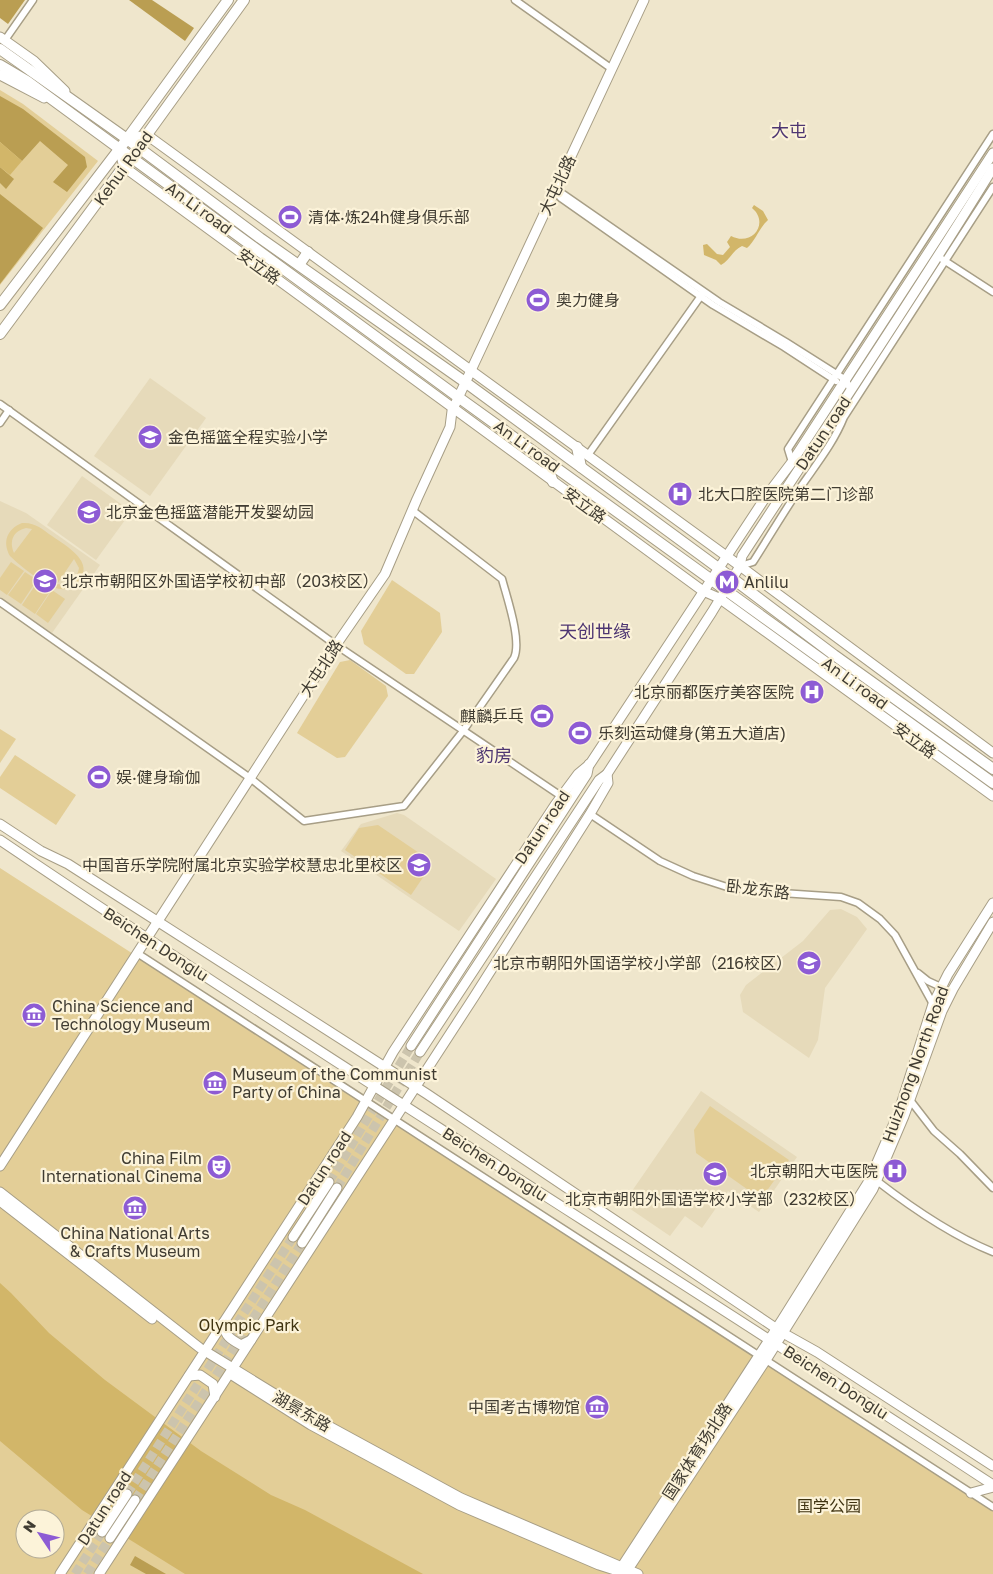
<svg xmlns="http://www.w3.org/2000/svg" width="993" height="1574" font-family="'Golos Text','Noto Sans SC',sans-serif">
  <rect width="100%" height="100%" fill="#efe6cc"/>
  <g fill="#e6daba">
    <path d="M150,378L206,418L150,496L94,456Z"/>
    <path d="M82,476L121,504L125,520L96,560L47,525Z"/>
    <path d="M0,501L26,513L100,565L52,633L0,597Z"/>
    <path d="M397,813L404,815L496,879L459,931L341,851L361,824Z"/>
    <path d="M841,909L857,917L867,929L825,988L818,1040L809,1058L743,1012L740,995L746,985L803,941L830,910Z"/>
    <path d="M701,1091L797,1157L759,1212L728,1191L702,1228L685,1216L670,1236L623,1204Z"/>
  </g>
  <g fill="#e3ce97" fill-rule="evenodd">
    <path d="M0,90L23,104L98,161L0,285Z"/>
    <path d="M22,523C35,522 42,529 52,536C66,546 96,562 78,582C74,587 67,590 61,589C49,589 19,565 10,556C2,542 7,529 22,523ZM26,528L32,529L14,553C9,541 13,531 26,528ZM74,559L79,568C77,580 69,586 57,584Z"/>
    <path d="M11,562L24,571L7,595L0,590V578Z"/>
    <path d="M25,572L37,580L21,604L8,595Z"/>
    <path d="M392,580L440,613L442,632L414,674H406L364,644L361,631Z"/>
    <path d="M38,581L51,590L35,614L22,605Z"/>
    <path d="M52,590L65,599L48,623L36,614Z"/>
    <path d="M350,660L386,686L388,696L345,757L337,758L297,733L340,662Z"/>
    <path d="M0,729L16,739L0,763Z"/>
    <path d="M15,755L76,795L56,825L0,788V777Z"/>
    <path d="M378,825L425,857L424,876L411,895L345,850L359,828Z"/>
    <path d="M0,868L993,1509V1574H0ZM25,1519H55V1549H25Z"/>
    <path d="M710,1106L789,1160L761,1199L696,1153L694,1130Z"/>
  </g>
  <g fill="#ba9e52">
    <path d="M0,0H25L8,24L0,18Z"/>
    <path d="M129,0H152L194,28L185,41Z"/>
    <path d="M0,96L23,109L85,157L87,167L67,192L53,182L68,165L40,141L22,161L0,142Z"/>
    <path d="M0,167L14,179L6,189L0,183Z"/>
    <path d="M0,194L43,228L0,284Z"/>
    <path d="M135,1556L166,1574H146L130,1565Z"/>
  </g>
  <g fill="#d2b669">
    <path d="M0,142L22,161L10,175L0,167Z"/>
    <path d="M754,205L763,211L768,220C759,228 756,240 747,248L742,246C733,250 730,260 721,265L716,260L704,255L703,245L707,244L717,254L723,255L730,247L727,242L731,236C752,247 770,223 752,208Z"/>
    <path d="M0,1283L11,1293L49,1333L105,1380L201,1451L271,1495L305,1510L423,1574H185L82,1510L0,1441Z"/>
  </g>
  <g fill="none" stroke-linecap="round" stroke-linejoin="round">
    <g stroke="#ccc4ad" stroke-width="9" stroke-dasharray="9 4.5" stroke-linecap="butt">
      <path d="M329,1182L411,1046"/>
      <path d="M337,1188L420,1052"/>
      <path d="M127,1494L293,1237"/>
      <path d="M135,1500L302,1243"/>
      <path d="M75,1574L102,1532"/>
      <path d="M87,1574L110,1538"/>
    </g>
    <defs>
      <g id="street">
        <path d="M515,0L612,69"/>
        <path d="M5,40L33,0"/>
        <path d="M554,190L563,194L719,302L786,342L846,380L851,391"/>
        <path d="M556,192L561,198L713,305L784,347L836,381"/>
        <path d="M942,259L993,292"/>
        <path d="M0,404L336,645L561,796"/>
        <path d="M0,423L9,410"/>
        <path d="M588,455L703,293"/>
        <path d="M792,462L788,449L993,134"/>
        <path d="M740,566L753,562C769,537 785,510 802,485C818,462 834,442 844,417L993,187"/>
        <path d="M0,602L250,778L304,821L404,806L463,731L514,658C522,641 507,598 502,579L412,510"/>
        <path d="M590,814L660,861L693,876L727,887L767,892L841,897L858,903L880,919L895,935L933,1004"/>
        <path d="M137,953L993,1507"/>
        <path d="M918,973L928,981L941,987"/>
        <path d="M910,1100L934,1131L960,1154L993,1188"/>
        <path d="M877,1181C912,1208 953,1236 993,1252"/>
      </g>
      <g id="secondary">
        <path d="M0,37L34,61L65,91"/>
        <path d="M0,75L44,98"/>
        <path d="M127,139L147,135L740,566L993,753"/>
        <path d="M119,148L124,167L703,591L719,598L993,796"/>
        <path d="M0,824L41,851L68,864L427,1094L783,1333L817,1352L993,1466"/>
        <path d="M0,840C327,1061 663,1268 993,1485"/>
        <path d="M411,1046L587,774L589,764"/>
        <path d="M420,1052L599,780L607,774L712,612L740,566L742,556C826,427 913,299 993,168"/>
        <path d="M0,1166L336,645L385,574L417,499L450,427L452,411L644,0"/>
        <path d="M0,1192L200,1348L314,1418L461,1498L638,1574"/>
        <path d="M0,1201L152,1319"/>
        <path d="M293,1237L329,1182"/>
        <path d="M302,1243L337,1188"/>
        <path d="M223,1323C225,1336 230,1339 241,1345L251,1340"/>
        <path d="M232,1375L311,1425L459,1505L599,1565L621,1572"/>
        <path d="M189,1376L200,1375L213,1384L215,1397"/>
        <path d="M971,1493L993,1487"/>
        <path d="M102,1532L127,1494"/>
        <path d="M110,1538L135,1500"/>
        <path d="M60,1574L357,1117L393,1052L555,805L578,774L590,764L767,495L792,462L993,153"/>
        <path d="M99,1574L474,997L590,814L608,783L607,774"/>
        <path d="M617,1574L782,1320L869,1181L898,1114L933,1004L948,974L993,903"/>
        <path d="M625,1574L766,1360L873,1189L904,1116L942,1011L953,989L993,922"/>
      </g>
      <g id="primary">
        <path d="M0,49L127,139L260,238L465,382L732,578L834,655L993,769"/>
        <path d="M0,65L27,81L458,397L993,783"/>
        <path d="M299,265L308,252"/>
        <path d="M0,305L127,139L228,0"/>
        <path d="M0,334L138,147L244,0"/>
        <path d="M577,447L581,467"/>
        <path d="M545,460L553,482"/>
      </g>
    </defs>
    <use href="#street" stroke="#a79e86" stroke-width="9"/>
    <use href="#secondary" stroke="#a79e86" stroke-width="11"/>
    <use href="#primary" stroke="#a79e86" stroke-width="12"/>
    <use href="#street" stroke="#fff" stroke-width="6"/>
    <use href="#secondary" stroke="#fff" stroke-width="9"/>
    <use href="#primary" stroke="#fff" stroke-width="10"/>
  </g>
  <defs>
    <symbol id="stadium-disc" viewBox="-11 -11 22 22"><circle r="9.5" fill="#8d5bd4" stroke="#fcf3d9"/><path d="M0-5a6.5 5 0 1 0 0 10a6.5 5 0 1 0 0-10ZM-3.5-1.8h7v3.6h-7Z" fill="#fff"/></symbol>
    <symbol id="school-disc" viewBox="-11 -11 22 22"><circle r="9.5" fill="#8d5bd4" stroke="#fcf3d9"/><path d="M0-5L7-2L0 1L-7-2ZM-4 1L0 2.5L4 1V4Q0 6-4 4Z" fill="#fff"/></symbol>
    <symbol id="hospital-disc" viewBox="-11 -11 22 22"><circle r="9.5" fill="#8d5bd4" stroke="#fcf3d9"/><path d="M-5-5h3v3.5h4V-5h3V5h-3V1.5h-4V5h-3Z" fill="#fff"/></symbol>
    <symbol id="metro-disc" viewBox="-11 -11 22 22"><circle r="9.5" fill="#8d5bd4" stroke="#fcf3d9"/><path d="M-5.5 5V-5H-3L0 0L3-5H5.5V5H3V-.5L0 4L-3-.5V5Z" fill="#fff"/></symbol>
    <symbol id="museum-disc" viewBox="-11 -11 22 22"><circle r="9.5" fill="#8d5bd4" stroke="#fcf3d9"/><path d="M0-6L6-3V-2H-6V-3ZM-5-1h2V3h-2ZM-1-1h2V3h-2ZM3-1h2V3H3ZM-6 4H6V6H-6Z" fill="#fff"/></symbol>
    <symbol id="theatre-disc" viewBox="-11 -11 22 22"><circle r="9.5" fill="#8d5bd4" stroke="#fcf3d9"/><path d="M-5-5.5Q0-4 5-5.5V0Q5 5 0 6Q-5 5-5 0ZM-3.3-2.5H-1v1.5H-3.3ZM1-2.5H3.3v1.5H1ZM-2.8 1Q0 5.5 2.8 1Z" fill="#fff"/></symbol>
  </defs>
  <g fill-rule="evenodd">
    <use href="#stadium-disc" x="276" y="203" width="28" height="28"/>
    <use href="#stadium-disc" x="524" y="286" width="28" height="28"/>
    <use href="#school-disc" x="136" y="423" width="28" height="28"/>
    <use href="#hospital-disc" x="666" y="480" width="28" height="28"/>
    <use href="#school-disc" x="75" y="498" width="28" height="28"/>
    <use href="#school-disc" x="31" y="567" width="28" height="28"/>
    <use href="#metro-disc" x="713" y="568" width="28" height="28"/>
    <use href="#hospital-disc" x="798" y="678" width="28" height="28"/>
    <use href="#stadium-disc" x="528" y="702" width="28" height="28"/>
    <use href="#stadium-disc" x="566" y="719" width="28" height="28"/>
    <use href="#stadium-disc" x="85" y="763" width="28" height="28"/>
    <use href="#school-disc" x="405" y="851" width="28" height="28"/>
    <use href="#school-disc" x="795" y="949" width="28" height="28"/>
    <use href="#museum-disc" x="20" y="1001" width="28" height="28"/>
    <use href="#museum-disc" x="201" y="1069" width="28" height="28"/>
    <use href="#theatre-disc" x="205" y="1153" width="28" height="28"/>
    <use href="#hospital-disc" x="881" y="1157" width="28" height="28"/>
    <use href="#school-disc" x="701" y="1160" width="28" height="28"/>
    <use href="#museum-disc" x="121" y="1194" width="28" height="28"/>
    <use href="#museum-disc" x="583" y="1393" width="28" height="28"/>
  </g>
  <g text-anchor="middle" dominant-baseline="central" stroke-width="4.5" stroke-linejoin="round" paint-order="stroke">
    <g font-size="16" fill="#403c32" stroke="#fcf3d9">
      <text transform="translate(123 168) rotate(-54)">Kehui Road</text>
      <text transform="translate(557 185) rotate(-65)">大屯北路</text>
      <text transform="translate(199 208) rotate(36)">An Li road</text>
      <text transform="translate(259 266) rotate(36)">安立路</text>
      <text transform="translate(823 433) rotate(-56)">Datun road</text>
      <text transform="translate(527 446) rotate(36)">An Li road</text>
      <text transform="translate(585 505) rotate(36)">安立路</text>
      <text transform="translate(321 668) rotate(-57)">大屯北路</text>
      <text transform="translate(855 683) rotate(36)">An Li road</text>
      <text transform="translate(915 740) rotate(36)">安立路</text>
      <text transform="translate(542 827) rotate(-56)">Datun road</text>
      <text transform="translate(758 889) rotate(7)">卧龙东路</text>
      <text transform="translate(156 944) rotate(33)">Beichen Donglu</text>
      <text transform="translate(915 1064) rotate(-70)">Huizhong North Road</text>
      <text transform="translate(495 1164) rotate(33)">Beichen Donglu</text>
      <text transform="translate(324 1168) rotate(-57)">Datun road</text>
      <text transform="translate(836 1382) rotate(33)">Beichen Donglu</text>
      <text transform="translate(302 1411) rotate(30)">湖景东路</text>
      <text transform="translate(697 1451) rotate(-57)">国家体育场北路</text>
      <text transform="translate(104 1508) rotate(-57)">Datun road</text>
    </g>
    <g font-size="16" fill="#403c32" stroke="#fcf3d9" text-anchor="start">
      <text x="308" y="217">清体·炼24h健身俱乐部</text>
      <text x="556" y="300">奥力健身</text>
      <text x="168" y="437">金色摇篮全程实验小学</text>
      <text x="698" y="494">北大口腔医院第二门诊部</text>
      <text x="106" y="512">北京金色摇篮潜能开发婴幼园</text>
      <text x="62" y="581">北京市朝阳区外国语学校初中部（203校区）</text>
      <text x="744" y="582">Anlilu</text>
      <text x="794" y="692" text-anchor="end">北京丽都医疗美容医院</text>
      <text x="524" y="716" text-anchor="end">麒麟乒乓</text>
      <text x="598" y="733">乐刻运动健身(第五大道店)</text>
      <text x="116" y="777">娱·健身瑜伽</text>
      <text x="402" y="865" text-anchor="end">中国音乐学院附属北京实验学校慧忠北里校区</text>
      <text x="792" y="963" text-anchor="end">北京市朝阳外国语学校小学部（216校区）</text>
      <text x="52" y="1006">China Science and<tspan x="52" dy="18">Technology Museum</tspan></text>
      <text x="232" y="1074">Museum of the Communist<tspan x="232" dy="18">Party of China</tspan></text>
      <text x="202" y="1158" text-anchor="end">China Film<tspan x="202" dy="18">International Cinema</tspan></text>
      <text x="878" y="1171" text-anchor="end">北京朝阳大屯医院</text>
      <text x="715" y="1199" text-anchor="middle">北京市朝阳外国语学校小学部（232校区）</text>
      <text x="135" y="1233" text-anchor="middle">China National Arts<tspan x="135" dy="18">&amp; Crafts Museum</tspan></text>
      <text x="580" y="1407" text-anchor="end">中国考古博物馆</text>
    </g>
    <g font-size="16" fill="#3f3311" stroke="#fcf3d9">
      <text x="249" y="1325">Olympic Park</text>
      <text x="829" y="1506">国学公园</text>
    </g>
    <g font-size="18" fill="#4e3672" stroke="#fcf3d9">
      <text x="789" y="130">大屯</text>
      <text x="595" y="631">天创世缘</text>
      <text x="494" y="755">豹房</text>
    </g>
  </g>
  <g transform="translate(40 1534) rotate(305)"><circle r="24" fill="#fcf3d9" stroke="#b1aa96"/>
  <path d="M0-4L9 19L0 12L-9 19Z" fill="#8d5bd4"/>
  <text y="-8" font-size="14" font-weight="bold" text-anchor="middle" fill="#403c32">N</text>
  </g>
</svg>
